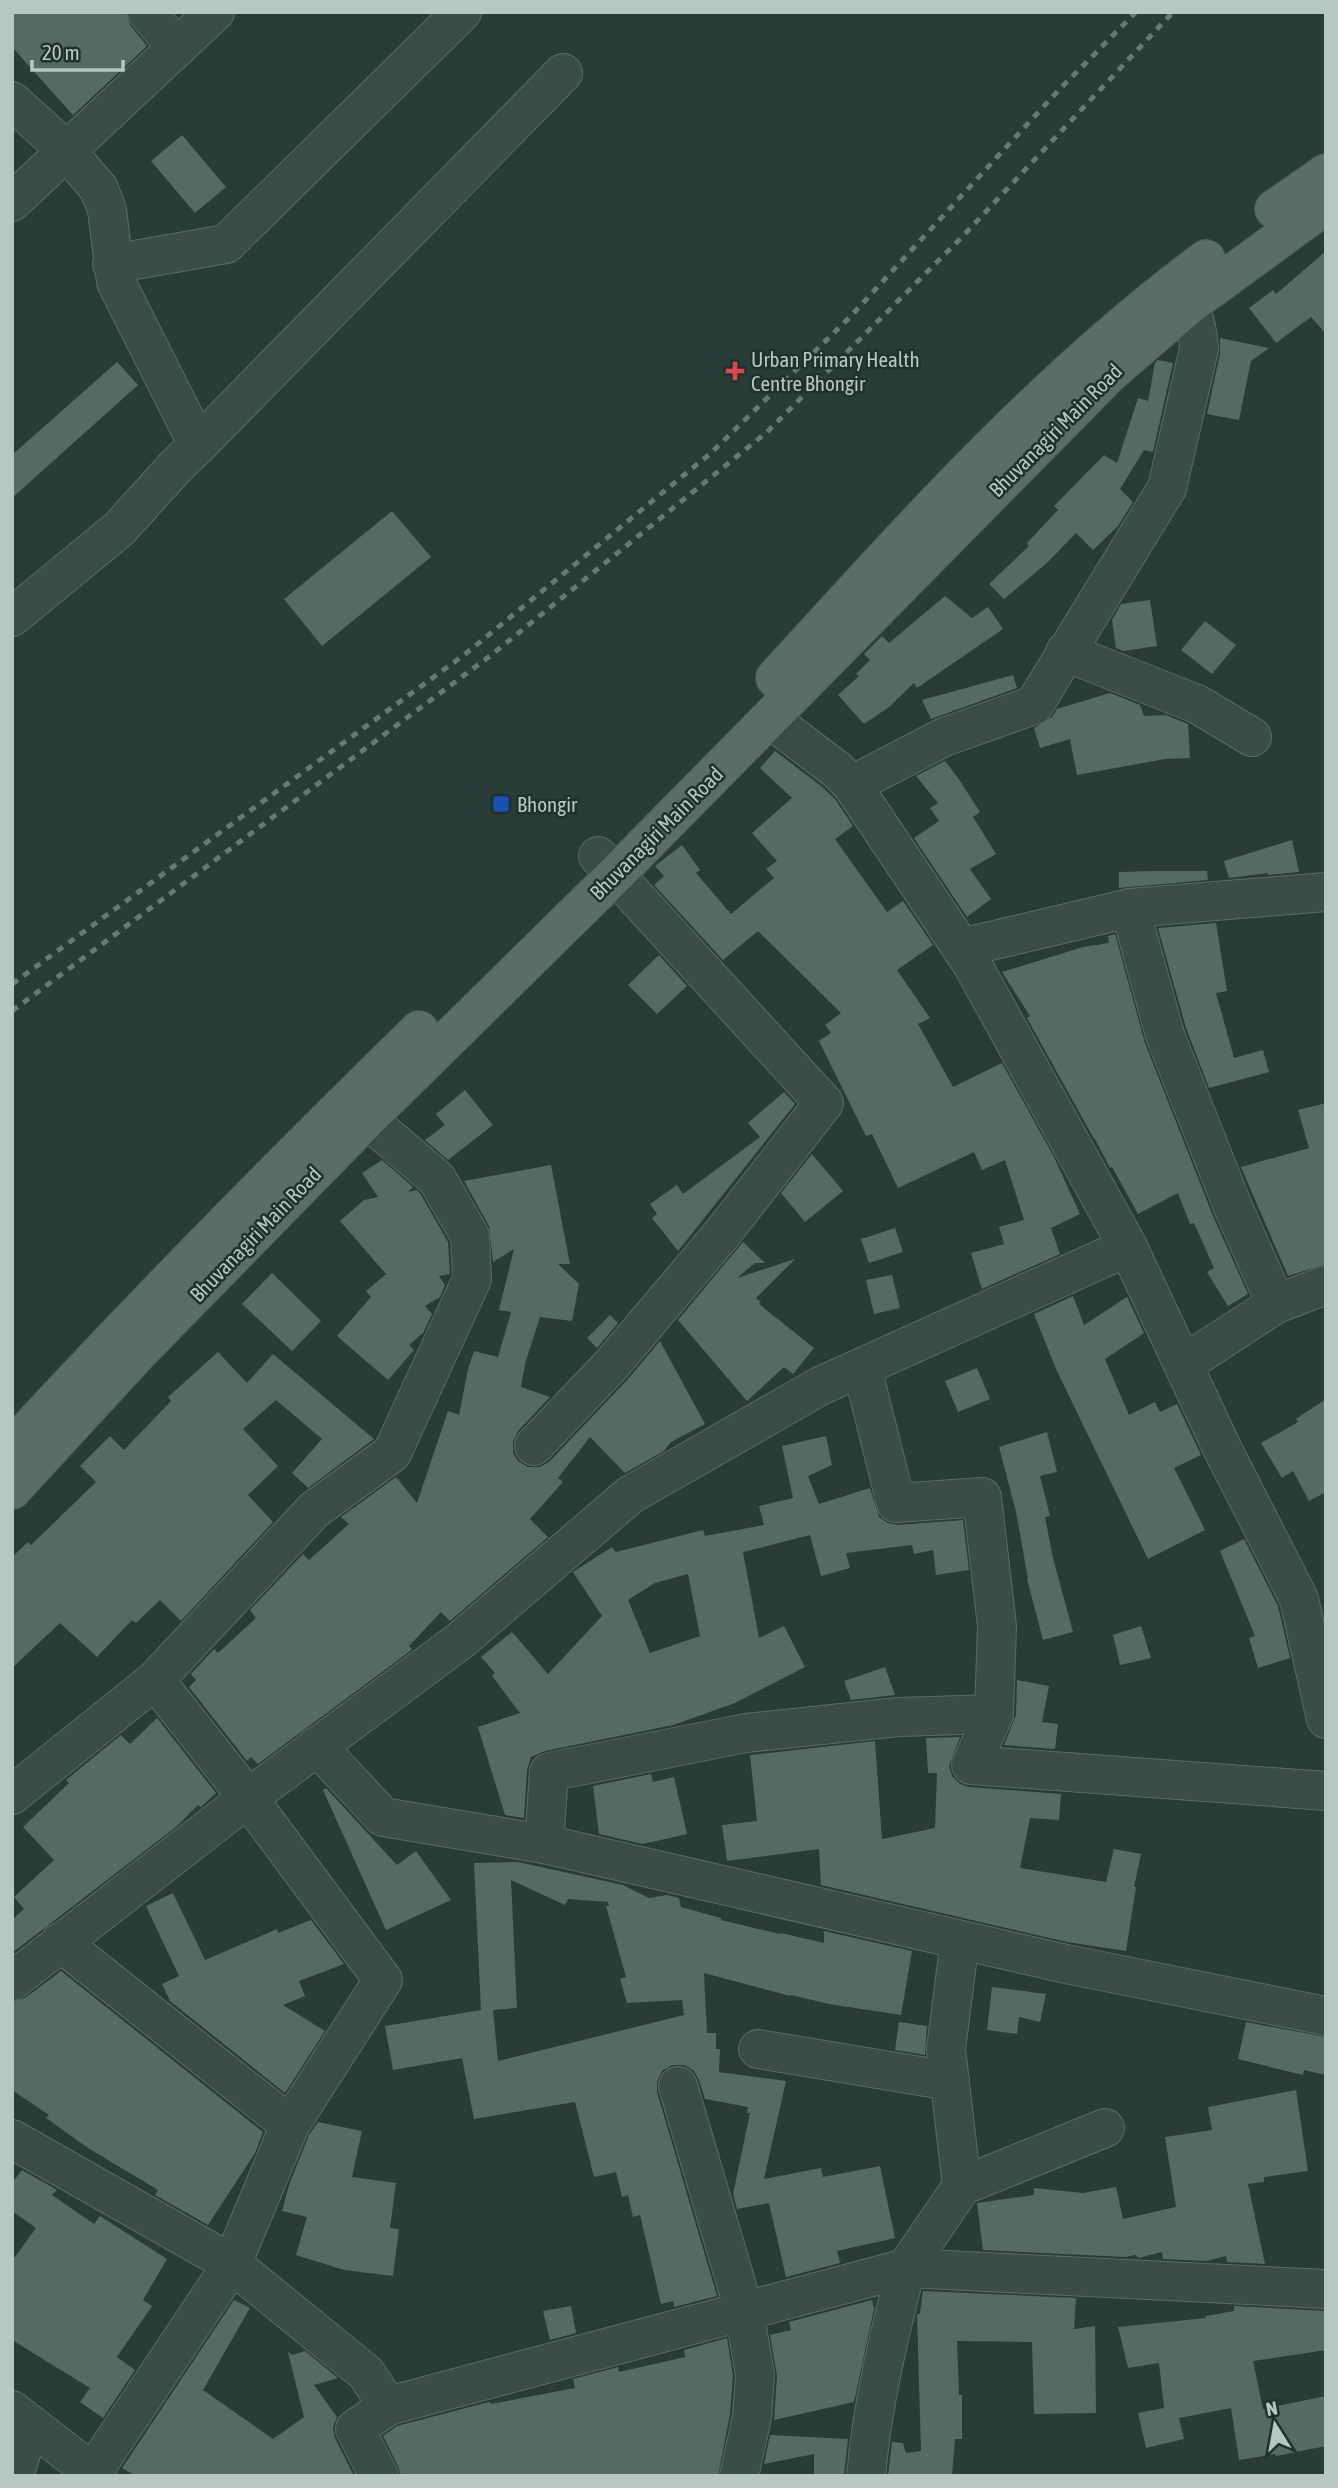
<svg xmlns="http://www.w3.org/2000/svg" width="1338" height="2488" font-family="'Asap Condensed',sans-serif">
  <rect width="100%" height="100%" fill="#283d37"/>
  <g fill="#536a65" fill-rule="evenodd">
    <path d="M12,12H126L130,25L147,46L73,115L12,47Z"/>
    <path d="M182,135L226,187L195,213L151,161Z"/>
    <path d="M1326,251V334L1311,317L1276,343L1249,308L1273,290L1276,294Z"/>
    <path d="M1220,338L1269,348L1251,361L1239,420L1207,414L1220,354Z"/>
    <path d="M1158,360L1173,363L1153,452L1144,450L1120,489L1133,502L1118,526L1093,550L1076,533L1047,563L1004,599L989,584L1029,546L1027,543L1058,510L1054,506L1104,455L1117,463L1138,398L1148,401L1155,363Z"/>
    <path d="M117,362L138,385L12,498V455Z"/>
    <path d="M392,511L431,557L322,646L284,599Z"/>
    <path d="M945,596L972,618L988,607L1003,629L917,688L914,683L889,707L864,724L838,695L859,676L856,674L870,660L864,654L882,636L889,643Z"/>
    <path d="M1150,600L1157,646L1123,651L1116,648L1112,620L1121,604Z"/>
    <path d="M1205,621L1236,645L1212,674L1181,650Z"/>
    <path d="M1013,675L1017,688L931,719L922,700Z"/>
    <path d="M1110,693L1140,705L1144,716L1166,715L1188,724L1190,758L1165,759L1077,775L1070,739L1040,748L1034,728L1052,717L1057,709Z"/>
    <path d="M775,751L821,786L835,799L853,826L835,839L887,912L903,901L933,945L897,970L930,1018L918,1024L953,1087L1002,1063L1054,1157L1080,1214L1051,1228L1060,1254L982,1289L971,1253L1004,1244L999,1227L1024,1220L1005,1160L982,1170L974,1152L898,1188L872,1134L866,1136L819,1041L831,1033L825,1025L841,1013L758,931L723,960L654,885L664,876L655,866L682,845L700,870L696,873L731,914L774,878L766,869L777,861L752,833L792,798L760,768Z"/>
    <path d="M945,761L958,778L980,812L973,817L996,854L970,869L991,899L967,917L914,838L939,821L930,808L938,803L916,776Z"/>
    <path d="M1292,840L1299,872L1268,875V873L1229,878L1224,861Z"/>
    <path d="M1155,871H1207L1208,880L1119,888V872Z"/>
    <path d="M1216,923L1227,991L1216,993L1234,1058L1263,1050L1269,1072L1209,1088L1186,1028L1158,928Z"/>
    <path d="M1115,934L1145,1043L1213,1216L1248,1294L1228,1306L1207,1272L1214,1268L1194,1223L1190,1224L1178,1193L1138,1214L1112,1167L1110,1168L1095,1139H1094L1027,1018L1030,1016L1002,972L1083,947L1109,943L1108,936Z"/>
    <path d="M659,955L687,986L657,1014L628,985Z"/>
    <path d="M465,1090L493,1125L448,1160L425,1140L445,1125L436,1114Z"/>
    <path d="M784,1092L795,1104L678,1251L652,1218L657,1214L650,1204L677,1185L683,1194L760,1137L748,1123Z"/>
    <path d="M1326,1103V1264L1288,1276L1241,1167L1309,1148L1298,1110Z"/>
    <path d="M812,1154L843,1191L805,1222L781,1193Z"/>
    <path d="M382,1160L413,1187L408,1192L417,1190L420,1193L448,1242L450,1274L439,1276L445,1285L440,1297L425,1306L432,1314L423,1333L409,1345L414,1350L388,1380L337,1336L371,1297L366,1291L386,1274L340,1221L364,1200L378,1197L362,1173Z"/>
    <path d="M551,1165L570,1264H558L579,1284L572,1321L540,1317L525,1364L521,1387L550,1397L518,1431L513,1442V1453L518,1461L528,1467H540L549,1462L628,1379L660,1341L705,1424L671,1442L664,1451L625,1473L590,1437L558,1478L563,1482L530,1519L548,1537L450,1621L441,1612L409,1646L412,1649L409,1652L258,1764L251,1757L247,1761L189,1687L196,1680L191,1674L214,1649L218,1653L256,1618L250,1610L303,1554L309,1560L349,1524L341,1517L396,1477L417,1503L448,1411L459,1415L468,1369L474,1351L498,1357L511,1312L499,1310L514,1249L493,1262L489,1226L464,1181Z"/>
    <path d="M895,1228L903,1252L869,1263L861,1239Z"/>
    <path d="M743,1242L765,1263H755L737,1278L795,1259L756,1298L761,1302L759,1304L814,1348L793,1374L784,1367L747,1401L678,1320Z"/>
    <path d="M272,1273L321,1321L292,1351L242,1304Z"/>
    <path d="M892,1275L900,1308L874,1314L866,1280Z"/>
    <path d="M1073,1296L1084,1325L1127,1297L1144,1333L1105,1359L1129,1415L1155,1402L1160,1412L1177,1404L1201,1455L1174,1468L1205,1530L1148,1559L1056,1369L1034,1314Z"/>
    <path d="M610,1315L618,1323L597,1348L587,1338Z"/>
    <path d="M218,1352L247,1383L273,1354L374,1439L308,1488L292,1473L322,1439L276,1400L243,1429L278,1466L248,1495L273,1522L181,1621L160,1600L136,1623L132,1620L97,1657L60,1623L12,1668V1557L28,1542L31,1545L96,1482L80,1466L110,1436L124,1450L171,1401L168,1397Z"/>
    <path d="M977,1368L990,1399L958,1412L945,1381Z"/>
    <path d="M1326,1399V1492L1309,1501L1293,1471L1282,1478L1261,1443L1298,1422L1296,1419Z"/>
    <path d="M1047,1432L1057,1472L1040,1476L1050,1516L1045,1517L1053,1558L1073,1632L1043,1640L1027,1579H1028L1016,1512L999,1447Z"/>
    <path d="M826,1436L832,1465L808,1476L819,1504L870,1488L879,1517L888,1523L898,1525L963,1520L969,1570L936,1575L933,1550L914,1554L912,1545L846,1553L850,1568L821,1576L810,1535L743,1552L759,1638L784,1626L805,1667L735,1703L673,1725L545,1751L531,1757L527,1770L524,1818L505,1815L478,1727L520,1713L492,1676L495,1673L481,1657L512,1632L548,1674L602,1616L573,1572L612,1547L616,1552L703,1530L705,1536L764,1525L759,1506L793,1498L782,1446ZM688,1574L700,1636L650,1653L628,1600L655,1583Z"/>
    <path d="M1244,1539L1278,1606L1290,1658L1258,1668L1249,1638L1255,1636L1220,1551Z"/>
    <path d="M1141,1626L1151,1658L1120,1665L1113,1635Z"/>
    <path d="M885,1667L895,1695L851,1700L844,1681Z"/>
    <path d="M1017,1680L1049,1686L1042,1722L1058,1724L1055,1749L1004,1745L1016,1715Z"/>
    <path d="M157,1718L216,1793L204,1804L201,1807L198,1805L176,1827L12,1953V1920L24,1909L14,1897L54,1860L23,1827L69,1783L66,1780L121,1735L130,1744Z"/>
    <path d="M960,1737L949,1766L952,1776L960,1784L969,1787L1061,1794L1059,1820L1030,1818L1020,1868L1106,1882L1114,1849L1141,1854L1134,1887H1136L1126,1951L1067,1942L821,1885L819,1849L727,1861L722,1825L757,1821L750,1755L875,1741L882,1839L935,1828L937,1773H928L926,1738Z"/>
    <path d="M651,1774L653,1782L674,1777L687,1834L643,1844L599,1834L593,1786Z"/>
    <path d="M326,1788L397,1865L416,1851L451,1900L386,1930L323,1790Z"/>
    <path d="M518,1862L623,1885L649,1898L667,1895L679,1898L681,1907L721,1918V1920L780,1934L781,1933L824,1943V1931L912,1951L901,2015L829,2004L791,1995L790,1996L704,1973L707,2033H716V2049H720L719,2072L786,2081L764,2179L821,2168L823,2177L880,2166L895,2238L837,2251L840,2263L786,2277L769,2203L737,2209L733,2194L750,2113H747L748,2107L705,2099L699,2080L694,2071L684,2065H672L662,2071L657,2082V2092L717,2296L674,2307L673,2301L661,2304L640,2215L633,2217L628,2195L622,2197L616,2172L594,2177L575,2102L474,2119L462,2058L393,2070L385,2026L481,2010L474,1863ZM511,1880L565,1905L568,1899L608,1902L609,1906H606L626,1977L620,1979L627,2003L682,2000L684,2015L498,2061L493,2010L517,2008Z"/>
    <path d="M173,1893L205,1960L277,1929L278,1933L311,1920L344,1964L299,1981L305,1996L283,2005L325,2031L285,2093L170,2001L162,1984L179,1976L146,1906Z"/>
    <path d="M61,1971L263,2132L255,2153L208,2225L155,2195L158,2190L88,2148L46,2118L49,2115L12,2090V2002L25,1998Z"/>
    <path d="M992,1987L1046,1994L1040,2022L1019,2017L1017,2034L987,2030Z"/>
    <path d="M899,2022L927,2026L925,2055L895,2050Z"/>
    <path d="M1246,2022L1326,2037V2075L1304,2070L1303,2075L1238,2059Z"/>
    <path d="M1296,2090L1308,2171L1264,2177V2182L1248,2184L1265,2264L1227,2262L1226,2256L1206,2261L1163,2259L1162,2252L1139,2258L1135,2255L1125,2257L983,2250L977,2203L1034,2195V2188L1083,2193L1116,2187L1123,2219L1176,2207L1165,2137L1212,2130L1208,2107Z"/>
    <path d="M318,2122L362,2131L352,2177L396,2183L390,2228L399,2229L393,2276L344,2270L296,2255L307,2217L282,2211L289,2185L309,2135Z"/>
    <path d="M22,2170L57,2190L52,2195L94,2224L100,2216L167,2259L143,2300L152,2306L117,2357L135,2370L103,2418L80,2402L90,2388L12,2340V2261L36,2228L12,2211V2183Z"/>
    <path d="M923,2291L1076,2298L1074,2329L1095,2326L1096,2413L1034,2414L1032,2342L957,2341L959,2395H962V2439H955L952,2476H888L892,2442L903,2443L906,2453L921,2451L917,2315L920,2313Z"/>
    <path d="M234,2300L250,2308L203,2390L273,2439L304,2417L288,2352L292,2355L305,2351L338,2378L314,2385L337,2417L333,2428L335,2438L354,2476H136L122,2468Z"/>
    <path d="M872,2300L874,2309L854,2402L774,2420L777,2376L770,2335L791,2330L789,2322Z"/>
    <path d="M571,2306L576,2333L550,2340L543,2311Z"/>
    <path d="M1234,2306L1326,2311V2350L1253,2361L1263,2409L1326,2396V2446L1276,2456L1275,2454L1239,2460L1231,2408L1179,2418L1184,2439L1146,2448L1138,2413L1164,2408L1159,2363L1128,2368L1118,2327L1206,2318V2316L1234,2311Z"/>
    <path d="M727,2338L733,2376L730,2414L718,2476H401L398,2466L383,2436L397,2426L481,2404L490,2402L491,2404L575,2388L573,2379L618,2367L619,2372L685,2357L684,2350Z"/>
    <path d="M770,2435L848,2439L844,2476H814V2454L764,2464Z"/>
  </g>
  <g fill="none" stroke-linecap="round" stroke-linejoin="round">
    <defs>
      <g id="minor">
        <path d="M147,12L177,48"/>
        <path d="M12,101L66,150L99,189L107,210L116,282L198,445L177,465L119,529L12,617"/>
        <path d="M12,202L215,12"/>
        <path d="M112,264L226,244L462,12"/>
        <path d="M198,445L563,73"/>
        <path d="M1065,652L1197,704L1252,737"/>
        <path d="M770,719L837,770L852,785L972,964L1128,1247"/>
        <path d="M852,785L944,737L1034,705L1167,488L1199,349C1197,319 1191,307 1172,285"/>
        <path d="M1130,908L1165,1035L1233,1207L1276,1304L1184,1364"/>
        <path d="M961,948L1130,908L1326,892"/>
        <path d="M1276,1304L1326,1285"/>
        <path d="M862,1368L896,1503L982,1497L997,1626L994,1714L971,1765L1326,1791"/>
        <path d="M534,1446L612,1364L721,1235L824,1103L598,856"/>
        <path d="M155,1680L314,1510L392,1453L472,1279L470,1236L437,1179L367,1119"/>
        <path d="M317,1746L383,1817L544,1844L1066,1964L1326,2016"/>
        <path d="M12,1795L155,1680L248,1798L383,1980L290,2125"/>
        <path d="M544,1844L549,1772L746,1733L898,1717L994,1714"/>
        <path d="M60,1942L290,2125L232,2264L366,2373L388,2406L355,2429L379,2476"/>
        <path d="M12,1981L248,1798L461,1640L630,1495L820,1386L1128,1247L1222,1448L1299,1599L1326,1719"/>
        <path d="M758,2049L950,2081"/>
        <path d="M678,2086L744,2310L755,2375L752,2417L739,2476"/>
        <path d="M12,2139L232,2264L93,2472"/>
        <path d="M962,2186L1105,2128"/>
        <path d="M388,2406L906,2268L962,2186L946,2049L960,1940"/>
        <path d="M12,2410L97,2476"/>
        <path d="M14,2476L30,2425"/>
        <path d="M866,2476C872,2405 889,2337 906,2268L1326,2289"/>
      </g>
      <g id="major">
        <path d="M1274,209L1326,173"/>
        <path d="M775,678C910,530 1044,379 1206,259"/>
        <path d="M12,1447C144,1304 280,1166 419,1030"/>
        <path d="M12,1490L139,1352L367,1119L616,874L1110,373L1189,305L1326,205"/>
      </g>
    </defs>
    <use href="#minor" stroke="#596b67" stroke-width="40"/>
    <use href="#major" stroke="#475955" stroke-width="40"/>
    <use href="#minor" stroke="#3b4d49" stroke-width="38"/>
    <use href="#major" stroke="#5a6d68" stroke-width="38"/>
    <g stroke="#657a75" stroke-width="5" stroke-dasharray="7 7" stroke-linecap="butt">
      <path d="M12,984L464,655L711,453L850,317L1056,93L1136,12"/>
      <path d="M12,1011L490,656L767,432L962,237L1173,12"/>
    </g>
  </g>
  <path fill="#e0444e" stroke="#20322e" stroke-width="2.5" d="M731.5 360.5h7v7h7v7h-7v7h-7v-7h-7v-7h7z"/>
  <rect fill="#1a4fb4" stroke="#20322e" stroke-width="2.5" x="492" y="795" width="18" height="18" rx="3.5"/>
  <g text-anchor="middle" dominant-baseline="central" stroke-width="5" stroke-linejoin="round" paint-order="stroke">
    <g font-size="21" fill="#b7c8c4" stroke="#20322e" text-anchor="start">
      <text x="751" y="359">Urban Primary Health<tspan x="751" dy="24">Centre Bhongir</tspan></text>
      <text x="517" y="804">Bhongir</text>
    </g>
    <g font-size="21" fill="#b7c8c4" stroke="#20322e">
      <text transform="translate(1055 430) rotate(-45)">Bhuvanagiri Main Road</text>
      <text transform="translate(656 833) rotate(-45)">Bhuvanagiri Main Road</text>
      <text transform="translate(255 1234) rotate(-46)">Bhuvanagiri Main Road</text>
    </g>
  </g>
  <rect width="1338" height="2488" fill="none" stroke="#b7c8c4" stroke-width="28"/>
  <g transform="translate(1275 2425) rotate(349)" stroke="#20322e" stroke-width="5" paint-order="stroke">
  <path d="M0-5L12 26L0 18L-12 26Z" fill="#b7c8c4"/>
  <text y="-10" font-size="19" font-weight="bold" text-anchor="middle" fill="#b7c8c4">N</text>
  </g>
  <path d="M32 60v10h91v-10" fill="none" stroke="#b7c8c4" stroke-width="3.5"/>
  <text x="42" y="60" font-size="21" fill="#b7c8c4" stroke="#20322e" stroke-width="5" paint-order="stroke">20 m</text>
</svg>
